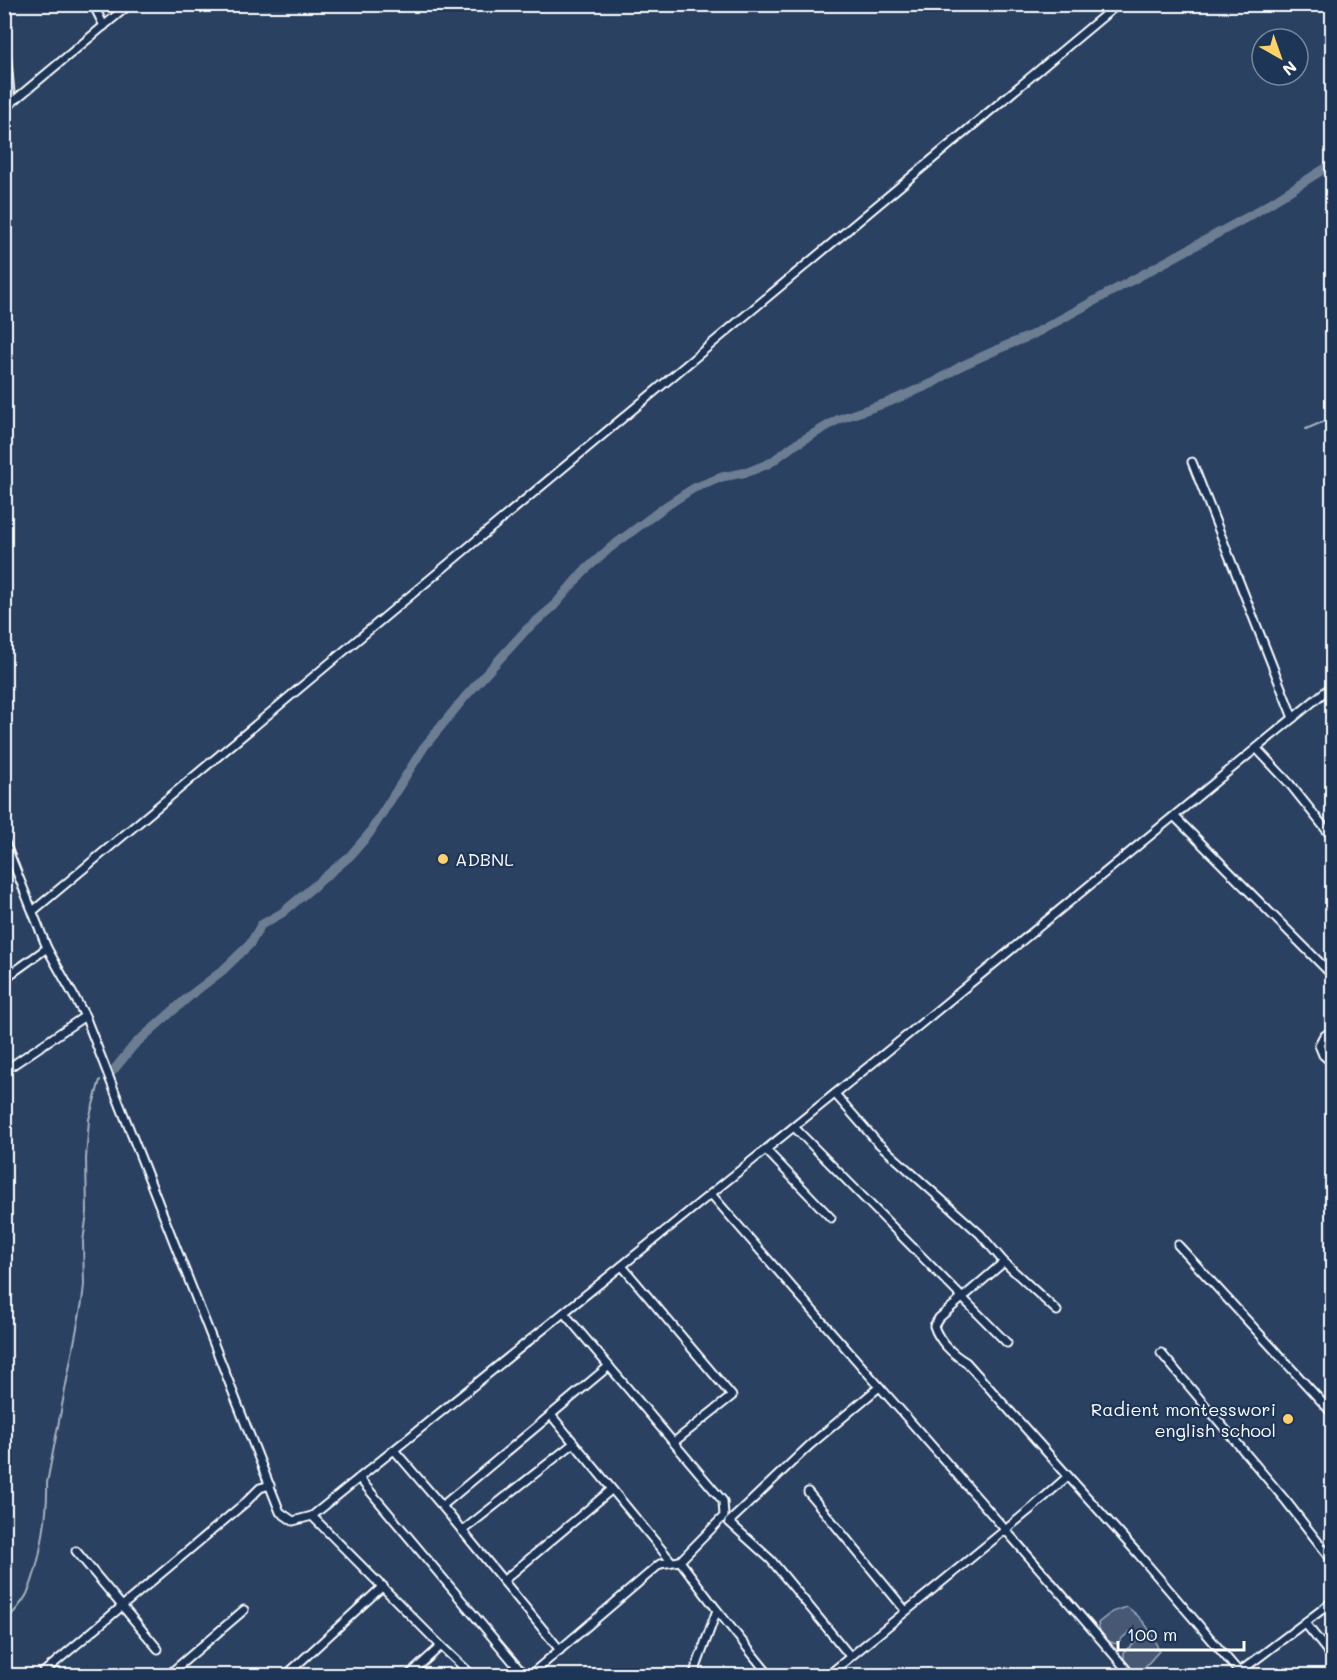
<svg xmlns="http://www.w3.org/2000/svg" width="1337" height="1680" font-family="Mali,sans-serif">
  <rect width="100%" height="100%" fill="#2a4161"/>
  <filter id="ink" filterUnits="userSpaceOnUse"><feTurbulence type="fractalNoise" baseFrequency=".0167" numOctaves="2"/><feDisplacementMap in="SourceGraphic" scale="12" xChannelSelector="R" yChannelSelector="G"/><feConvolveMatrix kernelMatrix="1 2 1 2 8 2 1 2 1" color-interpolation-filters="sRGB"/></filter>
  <g filter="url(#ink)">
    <path fill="#465975" stroke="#a2acba" stroke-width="1.5" d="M1127,1607C1144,1619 1152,1632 1159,1651L1138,1675L1124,1661V1652L1137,1641L1129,1632L1116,1644L1102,1639L1098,1623L1112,1612Z"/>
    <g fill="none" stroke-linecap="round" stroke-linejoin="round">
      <g stroke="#a7b1be" stroke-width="2">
        <path d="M1306,429L1332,418"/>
        <path d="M4,1624C12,1614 22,1604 27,1594C40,1566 48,1514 47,1483L82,1302L84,1285L83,1242L87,1212L86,1159L89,1119L100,1080"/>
      </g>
      <path stroke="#6d7d92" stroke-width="9" d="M113,1071L134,1045L192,994L222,971L250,944L261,925L282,913L350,856L369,834L424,747L465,697L526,630L553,607L583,572L610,548L666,506L694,488L722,477L748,472L770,463L793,446L839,419L889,402L933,383L961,366L1003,347L1032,335L1253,214L1332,164"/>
      <defs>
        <g id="minor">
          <path d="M93,4L104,26"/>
          <path d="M4,29L11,104"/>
          <path d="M4,109L130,4"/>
          <path d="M1192,462L1293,718"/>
          <path d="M1257,749L1289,783L1332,837"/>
          <path d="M1175,817L1332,975"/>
          <path d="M4,840L47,948L85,1016L280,1512L293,1521L312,1516L441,1646L473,1676"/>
          <path d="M33,911L1118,4"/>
          <path d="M4,979L47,948"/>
          <path d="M1332,1030L1323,1037L1319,1045L1323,1055L1332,1063"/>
          <path d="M4,1071L85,1016"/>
          <path d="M835,1094L877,1142L980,1234L1004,1262L1057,1311"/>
          <path d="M794,1127L1007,1343"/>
          <path d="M766,1150L831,1218"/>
          <path d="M711,1194C850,1355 993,1513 1132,1676"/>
          <path d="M1178,1245L1332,1413"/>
          <path d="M622,1266L732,1396L674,1442"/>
          <path d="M564,1313L723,1501L724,1516L680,1561L717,1610L693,1676"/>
          <path d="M1161,1353L1286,1501L1332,1560"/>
          <path d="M551,1415L671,1561"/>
          <path d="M394,1450L442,1506"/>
          <path d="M1068,1476L1139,1555L1239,1672"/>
          <path d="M359,1478L525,1676"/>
          <path d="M808,1492L905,1610"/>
          <path d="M312,1516L900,1041L1332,686"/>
          <path d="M462,1531L574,1443"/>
          <path d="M76,1551L158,1649"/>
          <path d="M503,1581L611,1490"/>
          <path d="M717,1610L770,1676"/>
          <path d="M1305,1623L1332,1657"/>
          <path d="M560,1650L442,1506L609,1366"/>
          <path d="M850,1656L771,1560L729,1522L810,1445L878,1388"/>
          <path d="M39,1676L246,1502L260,1488L270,1485"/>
          <path d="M167,1676L244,1610"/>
          <path d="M285,1676L383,1586"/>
          <path d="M408,1676L441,1646"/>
          <path d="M529,1676L660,1564L680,1561"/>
          <path d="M827,1676L1032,1508L1068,1476L966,1362C952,1354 939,1341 934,1326L939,1318L1004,1262"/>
          <path d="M1234,1676L1332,1602"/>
        </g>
      </defs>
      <use href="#minor" stroke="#fff" stroke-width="11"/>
      <use href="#minor" stroke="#1d3557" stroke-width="7"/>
    </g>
  </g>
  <g fill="#ffd166" stroke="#1d3557" stroke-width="2">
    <circle cx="443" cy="859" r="6"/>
    <circle cx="1288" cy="1419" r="6"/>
  </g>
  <g text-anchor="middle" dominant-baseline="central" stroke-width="4.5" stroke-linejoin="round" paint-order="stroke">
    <g font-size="18" fill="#fff" stroke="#1d3557" text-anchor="start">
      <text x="455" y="859">ADBNL</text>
      <text x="1276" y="1409" text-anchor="end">Radient montesswori<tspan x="1276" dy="21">english school</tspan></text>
    </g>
  </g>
  <rect width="1337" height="1680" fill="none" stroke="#1d3557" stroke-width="24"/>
  <rect x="12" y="12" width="1313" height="1656" fill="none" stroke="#fff" stroke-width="2" filter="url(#ink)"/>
  <g transform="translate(1280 57) rotate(140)"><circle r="28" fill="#1d3557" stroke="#77869a" stroke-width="1.5"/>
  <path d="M0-4.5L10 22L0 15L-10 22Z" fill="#ffd166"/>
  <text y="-9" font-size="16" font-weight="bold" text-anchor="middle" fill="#ffffff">N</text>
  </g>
  <path d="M1118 1641v9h126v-9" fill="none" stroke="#ffffff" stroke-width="3"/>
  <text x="1127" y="1641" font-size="18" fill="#ffffff" stroke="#1d3557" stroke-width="4.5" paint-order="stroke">100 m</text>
</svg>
